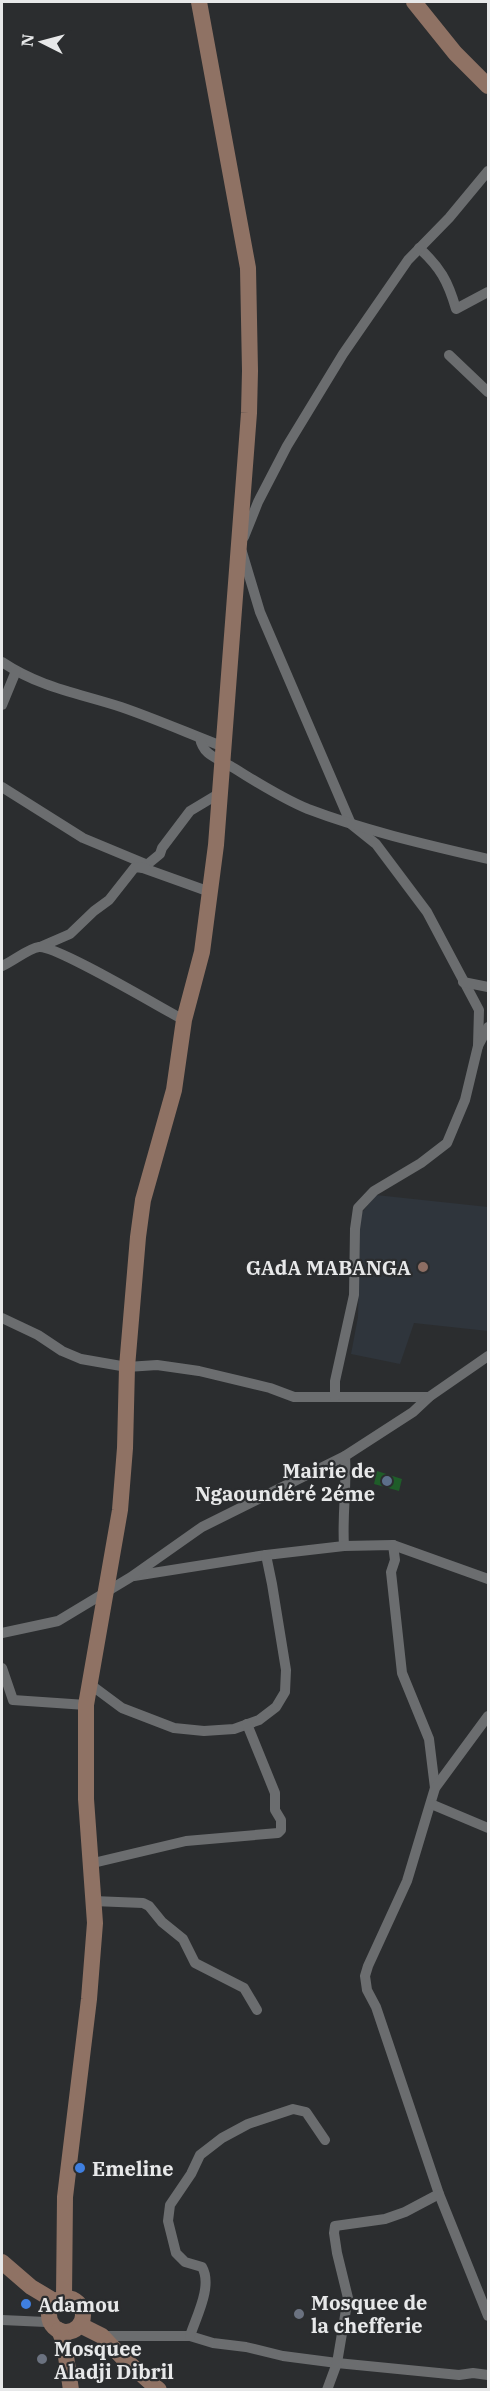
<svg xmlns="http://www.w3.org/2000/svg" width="490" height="2391" font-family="'IBM Plex Serif',serif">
  <rect width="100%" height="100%" fill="#2b2d2f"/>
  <path fill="#2f353c" d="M376,1195L488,1207V1331L414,1323L400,1364L351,1354L358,1317L360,1215Z"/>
  <path fill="#1f5d29" d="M377,1471L402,1479L399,1491L374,1484Z"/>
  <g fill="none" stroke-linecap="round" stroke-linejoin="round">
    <g stroke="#6b6d6f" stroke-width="10">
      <path d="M419,248C440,267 448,281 456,309L488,292"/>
      <path d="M449,355L488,392"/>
      <path d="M244,537L258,502L287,446L343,354L408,260L449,218L488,171"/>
      <path d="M242,552L260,612L351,824L376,844L427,912L479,1010L478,1046"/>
      <path d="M2,662C41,688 78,693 121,707C156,719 190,734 224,747"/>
      <path d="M2,705L16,671"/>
      <path d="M200,738C203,756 218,758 232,767C257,782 281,798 308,809C366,831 428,845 488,859"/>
      <path d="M2,787L83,838L148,865"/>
      <path d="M143,868L160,854L162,848L190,811L220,793"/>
      <path d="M40,947L70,934L94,911L109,900L135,867L143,868L210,892"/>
      <path d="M2,966C12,962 29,948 39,947C56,945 161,1008 184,1020"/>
      <path d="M463,982L488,987"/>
      <path d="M2,1318L38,1335L62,1351L81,1359L127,1367L157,1365L199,1371L270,1388L294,1397H429"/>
      <path d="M335,1397V1381L354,1295L355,1229L358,1208L374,1191L421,1163L447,1143L465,1100L478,1046L488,1027"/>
      <path d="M393,1545L488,1579"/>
      <path d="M344,1546C342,1516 347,1486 345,1456"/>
      <path d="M134,1576L266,1555L344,1546L393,1545L395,1560L391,1572L402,1673L429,1739L435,1788"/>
      <path d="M2,1633L58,1621L131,1577L202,1527L345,1456L413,1412L429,1397L488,1356"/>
      <path d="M2,1668L13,1700L86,1705"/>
      <path d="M91,1685L122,1708L174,1728L204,1731L234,1729L259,1720L276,1707L285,1692L286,1670L272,1584L266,1555"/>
      <path d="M488,1716L435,1788L407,1881L368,1966L365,1976L367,1990L376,2007L439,2194L488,2316"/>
      <path d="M431,1804L488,1828"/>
      <path d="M89,1864L186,1841L278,1833L281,1830V1820L275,1810V1793L247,1724"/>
      <path d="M93,1901L143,1903L149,1906L162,1922L183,1939L195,1963L244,1988L257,2010"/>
      <path d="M2,2320L46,2322L50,2320"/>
      <path d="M102,2336H190L213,2343L246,2347L283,2356L337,2363L459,2375L473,2373L488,2375"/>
      <path d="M190,2336C196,2317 213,2286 202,2267L185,2262L176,2253L168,2221L170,2205L191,2174L200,2155L222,2138L248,2124L293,2109L306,2112L325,2140"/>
      <path d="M327,2390L337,2363L348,2298L337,2253L334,2233L335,2226L385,2219L405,2212L439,2194"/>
    </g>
    <g stroke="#8f7264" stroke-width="16">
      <path d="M414,2L455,53L488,86"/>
      <path d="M2,2262L31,2287L56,2302"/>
      <path d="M64,2298L65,2197L89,1999L95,1923L86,1799V1705L120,1510L125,1448L127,1367L138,1237L143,1200L174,1090L184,1020L202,952L216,845L249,413L250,371L248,268L199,2"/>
      <circle cx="66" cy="2315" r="17"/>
      <path d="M80,2325L102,2336L122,2357L159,2390"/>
      <path d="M59,2330L64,2343L71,2390"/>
    </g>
  </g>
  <circle fill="#8d6e63" stroke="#2b2d2f" stroke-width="2" cx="423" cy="1267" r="6"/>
  <circle fill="#5c6f8a" stroke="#2b2d2f" stroke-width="2" cx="387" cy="1481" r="6"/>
  <g fill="#3f7fe0" stroke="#2b2d2f" stroke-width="2">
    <circle cx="80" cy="2168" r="6"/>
    <circle cx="26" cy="2304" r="6"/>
  </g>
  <g fill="#6b7280" stroke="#2b2d2f" stroke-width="2">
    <circle cx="299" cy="2314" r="6"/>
    <circle cx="42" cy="2359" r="6"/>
  </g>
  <g text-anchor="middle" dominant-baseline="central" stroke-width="4.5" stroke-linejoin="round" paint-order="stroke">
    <g font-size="20" font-weight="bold" fill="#e7e8e9" stroke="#2b2d2f" text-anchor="start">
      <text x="411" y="1267" text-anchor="end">GAdA MABANGA</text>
      <text x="375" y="1470" text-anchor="end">Mairie de<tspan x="375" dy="23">Ngaoundéré 2éme</tspan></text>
      <text x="92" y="2168">Emeline</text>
      <text x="311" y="2302">Mosquee de<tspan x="311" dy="23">la chefferie</tspan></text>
      <text x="38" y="2304">Adamou</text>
      <text x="54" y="2348">Mosquee<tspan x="54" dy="23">Aladji Dibril</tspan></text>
    </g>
  </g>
  <rect width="490" height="2391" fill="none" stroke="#e7e8e9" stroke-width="6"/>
  <g transform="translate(42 42) rotate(276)" stroke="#2b2d2f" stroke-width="4.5" paint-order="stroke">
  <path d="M0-4.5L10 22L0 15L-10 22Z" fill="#e7e8e9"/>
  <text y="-9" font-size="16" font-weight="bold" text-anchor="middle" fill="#e7e8e9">N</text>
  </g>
</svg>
